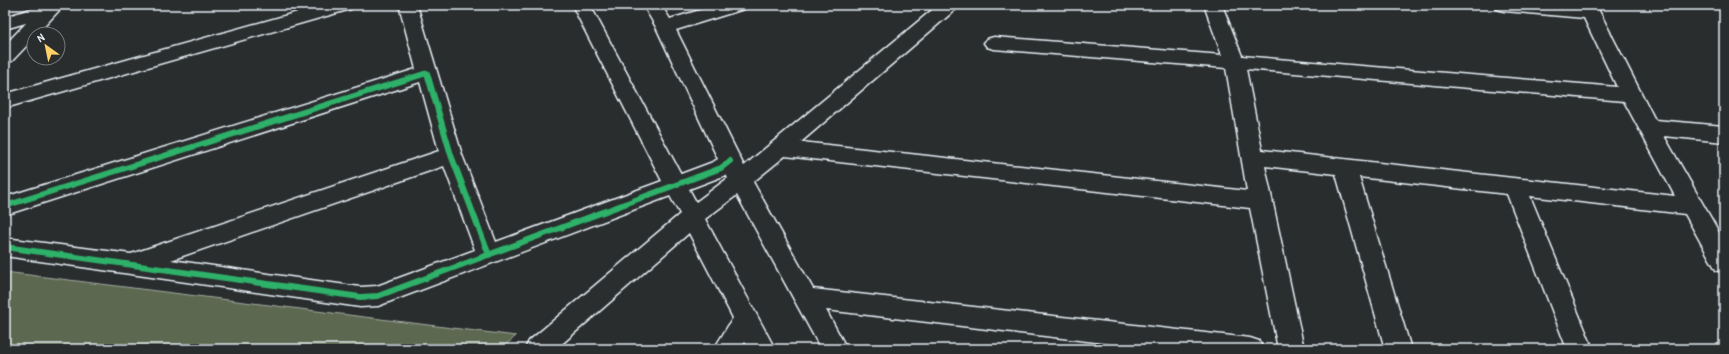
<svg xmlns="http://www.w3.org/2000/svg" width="1729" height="354" font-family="'Patrick Hand',sans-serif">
  <rect width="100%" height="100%" fill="#2a2d2e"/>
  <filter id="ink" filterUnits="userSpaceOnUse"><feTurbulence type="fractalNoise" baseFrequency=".025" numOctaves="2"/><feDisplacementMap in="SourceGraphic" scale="8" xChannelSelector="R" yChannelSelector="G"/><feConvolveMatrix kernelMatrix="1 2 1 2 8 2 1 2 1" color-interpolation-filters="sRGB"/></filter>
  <g filter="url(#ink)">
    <path fill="#5c684f" stroke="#a2aca4" d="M5,272L516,336L501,349H5Z"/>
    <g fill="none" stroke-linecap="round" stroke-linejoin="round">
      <defs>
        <g id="minor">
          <path d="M44,5H64L37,34H34V38L12,61L5,62V45L26,23L5,29V17Z"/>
          <path d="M323,5H353L351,9L5,108V94Z"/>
          <path d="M399,5H417L462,155L496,242L662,181L572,5H590L681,174L713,162L718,159L656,27L643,5H661L670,19L717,5H746L744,9L676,30L744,166L938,5H958L956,9L801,142L1247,191L1226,68L994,49L987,47L984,43L987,39L994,37L1222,55L1204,5H1222L1242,56L1617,87L1584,18L1504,11L1497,9L1495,5H1596L1655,120L1724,126V142L1664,136L1724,241V273L1716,270L1685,214L1530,196L1593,349H1567L1507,194L1359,177L1411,349H1385L1336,174L1265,166L1304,349H1278L1250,208L785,156L753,182L813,289L1250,338L1259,341L1263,349H1155L826,310L847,349H821L737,195L705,219L775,349H749L745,342L741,349H714L733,318L689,233L556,349H525L529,341L680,214L670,196L378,306L360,307L5,256V238L131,254L439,151L420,82L5,215V197L416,69ZM1246,69L1624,101L1675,196L1262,150ZM444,166L475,250L377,286L360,287L171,260ZM726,175L728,178L696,202L689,189Z"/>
        </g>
      </defs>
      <use href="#minor" stroke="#e8f1f8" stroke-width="3"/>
      <use href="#minor" fill="#2a2d2e" fill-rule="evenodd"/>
      <defs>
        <g id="cycleway">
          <path d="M5,206L427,73L451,155L489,255"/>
          <path d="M5,247L360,297L378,296L721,168L730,161"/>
        </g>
      </defs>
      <use href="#cycleway" stroke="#2a2d2e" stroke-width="8"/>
      <use href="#cycleway" stroke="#2db169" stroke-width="6"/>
    </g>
  </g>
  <rect width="1729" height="354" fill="none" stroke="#2a2d2e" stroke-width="20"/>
  <rect x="10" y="10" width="1709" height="334" fill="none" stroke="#e8f1f8" stroke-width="1.5" filter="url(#ink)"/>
  <g transform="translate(46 46) rotate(327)"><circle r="19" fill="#2a2d2e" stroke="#767b7f"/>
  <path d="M0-3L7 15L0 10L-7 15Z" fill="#ffd166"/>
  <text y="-6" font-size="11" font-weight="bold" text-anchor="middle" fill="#e8f1f8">N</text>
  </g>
</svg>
